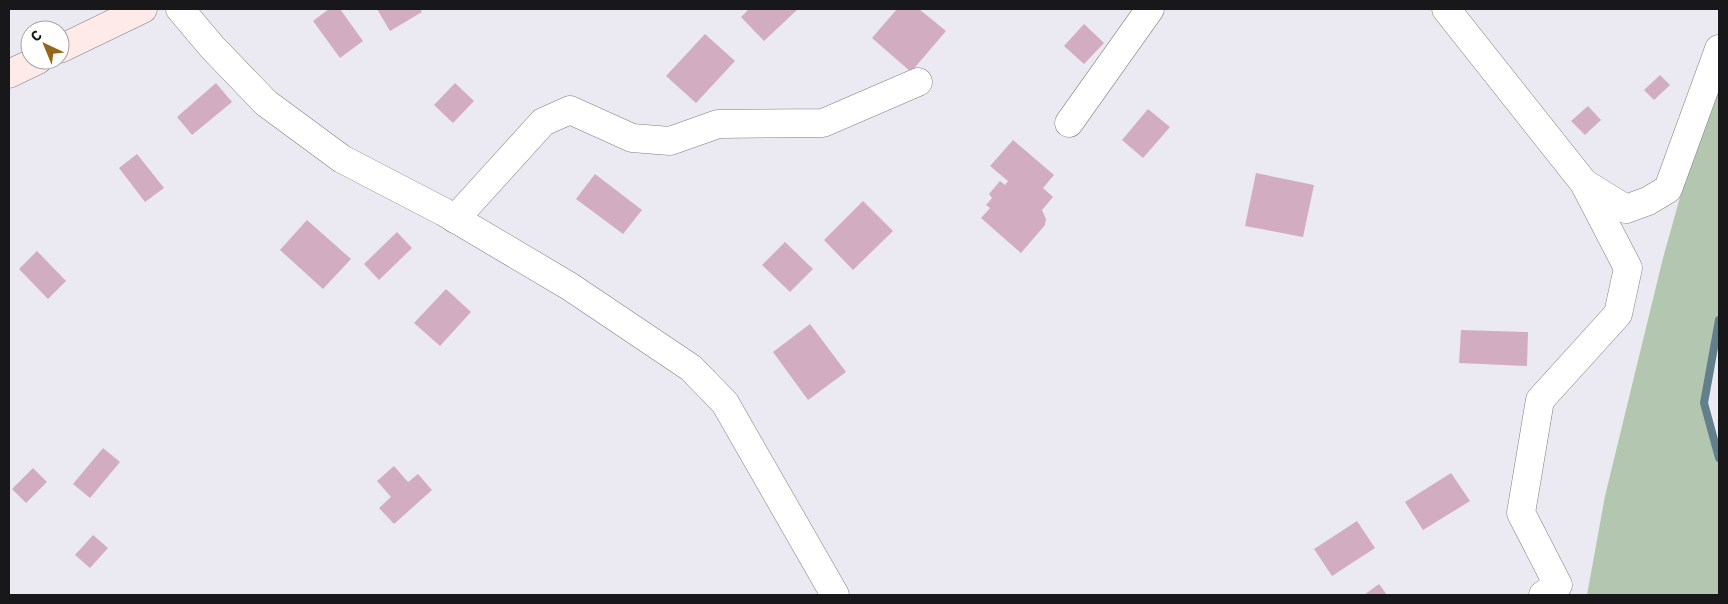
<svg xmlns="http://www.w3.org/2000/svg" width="1728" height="604" font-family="'IBM Plex Sans',sans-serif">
  <rect width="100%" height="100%" fill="#ebeaf3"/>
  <path fill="#b3c7b0" d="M1719,58V320L1704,403L1719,458V595H1587L1605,496L1663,258Z"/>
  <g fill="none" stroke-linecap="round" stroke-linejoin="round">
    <path stroke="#62808b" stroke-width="8" d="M1719,320L1704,403L1719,458"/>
  </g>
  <g fill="#d2adc2">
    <path d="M329,9H340L363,41L340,58L313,21Z"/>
    <path d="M377,9H420L422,12L390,31Z"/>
    <path d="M749,9H798L764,41L741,17Z"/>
    <path d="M897,9H919L946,31L911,72L872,38Z"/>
    <path d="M1084,24L1104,43L1084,64L1064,46Z"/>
    <path d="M705,34L735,61L696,103L666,76Z"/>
    <path d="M1660,75L1670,85L1654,100L1644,90Z"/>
    <path d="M216,83L232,102L192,135L177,117Z"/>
    <path d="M455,83L474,101L453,123L434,105Z"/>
    <path d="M1588,106L1601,120L1585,135L1571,121Z"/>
    <path d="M1148,109L1170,127L1143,158L1122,140Z"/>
    <path d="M1013,140L1054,175L1043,188L1053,197L1042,210L1046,219L1045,225L1021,253L981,218L990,208L986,205L992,198L989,194L1000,181L1005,185L1008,181L990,166Z"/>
    <path d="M137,154L164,188L145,202L119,168Z"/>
    <path d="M1256,173L1314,185L1303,237L1245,226Z"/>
    <path d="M595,174L642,210L623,234L576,199Z"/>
    <path d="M863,201L893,231L853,270L824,240Z"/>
    <path d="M307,220L351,259L323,289L280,250Z"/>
    <path d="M397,232L412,248L379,280L364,264Z"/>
    <path d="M785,242L813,269L790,292L762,265Z"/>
    <path d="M37,251L66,281L48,299L19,269Z"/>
    <path d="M446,289L471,312L440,346L414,323Z"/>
    <path d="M810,324L846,372L808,400L773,352Z"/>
    <path d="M1461,330L1528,332L1527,366L1459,363Z"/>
    <path d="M103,448L120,462L90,498L73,484Z"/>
    <path d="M394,466L408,482L418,474L432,490L394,524L379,508L391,497L377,481Z"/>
    <path d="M33,468L47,482L26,503L12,489Z"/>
    <path d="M1451,473L1470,501L1423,530L1405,502Z"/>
    <path d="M1357,521L1375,548L1332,576L1314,549Z"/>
    <path d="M93,535L108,548L90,568L75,555Z"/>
    <path d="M1379,584L1387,595H1364Z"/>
  </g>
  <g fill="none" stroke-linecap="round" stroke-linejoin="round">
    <defs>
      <g id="street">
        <path d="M180,9L213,48L266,103L342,159L444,212L569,286L691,368L725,403L835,595"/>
        <path d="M1446,9L1584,183L1626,209L1648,201L1668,189L1719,49"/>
        <path d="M1069,123L1150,9"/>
        <path d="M455,219L543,122L570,110L632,138L670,141L718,124L823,123L918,82"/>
        <path d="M1543,595L1558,585L1521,513L1540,400L1618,314L1628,268L1584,183"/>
      </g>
      <g id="secondary">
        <path d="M60,49L143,9"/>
        <path d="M9,74L38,60"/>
      </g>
    </defs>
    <use href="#street" stroke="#7f7e86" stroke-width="29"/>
    <use href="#secondary" stroke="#7f7e86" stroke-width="29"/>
    <use href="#street" stroke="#fff" stroke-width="28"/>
    <use href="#secondary" stroke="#feebe9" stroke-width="28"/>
  </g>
  <rect width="1728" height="604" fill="none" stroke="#18181b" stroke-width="20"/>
  <g transform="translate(45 45) rotate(316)"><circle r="24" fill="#ffffff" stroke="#a3a3a4"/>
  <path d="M0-4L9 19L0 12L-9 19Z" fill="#98661a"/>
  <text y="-8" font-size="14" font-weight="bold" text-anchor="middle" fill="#18181b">С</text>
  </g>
</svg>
